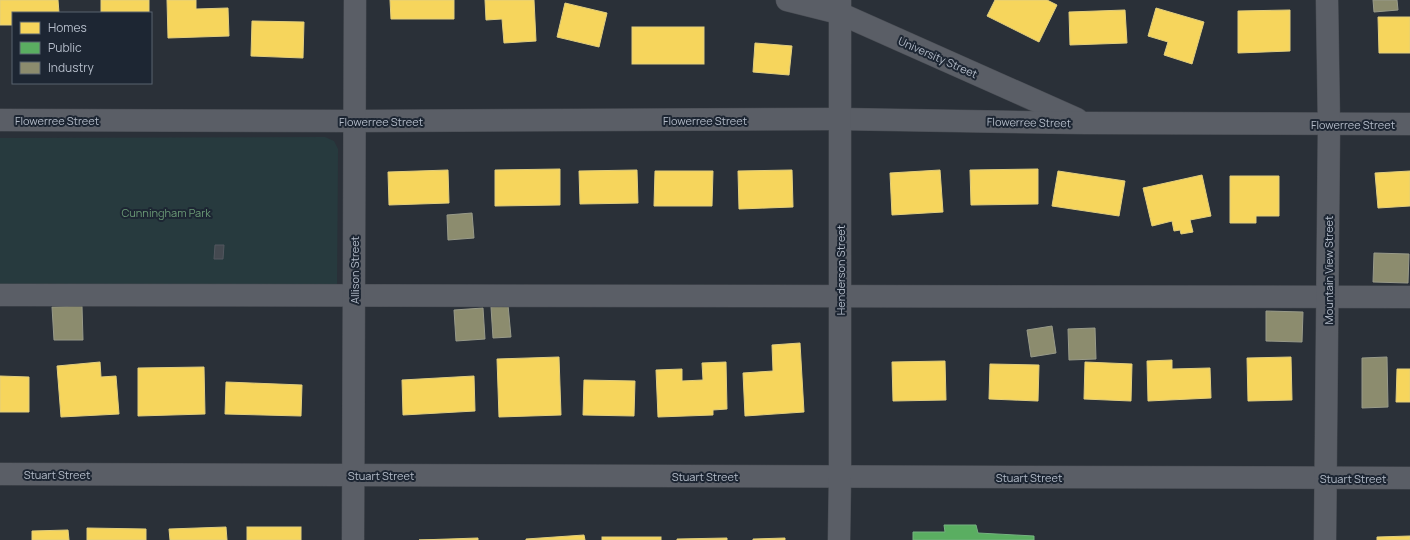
<svg xmlns="http://www.w3.org/2000/svg" width="1410" height="540" font-family="Manrope,sans-serif">
  <rect width="100%" height="100%" fill="#2a3038"/>
  <path fill="#273a3e" d="M325,137L334,141L338,149L337,286L0,289V138Z"/>
  <g fill="#f6d55c" stroke="#e2ce7d">
    <path d="M0,0H58L59,13H13V25H0Z"/>
    <rect x="101" y="0" width="48" height="13"/>
    <path d="M167,0H196V9L228,8L229,36L168,38Z"/>
    <path d="M390,0H454V19H391Z"/>
    <path d="M485,0H534L536,41L504,43L502,19L486,20Z"/>
    <path d="M995,0H1047L1057,5L1039,42L987,16Z"/>
    <path d="M565,3L607,13L599,47L557,37Z"/>
    <path d="M1156,8L1204,22L1192,64L1164,55L1168,42L1148,36Z"/>
    <path d="M1125,10L1127,43L1070,45L1069,12Z"/>
    <path d="M1290,10V51L1238,53V11Z"/>
    <path d="M1378,17H1410V53H1379Z"/>
    <path d="M252,21L304,22L303,58L251,56Z"/>
    <rect x="632" y="27" width="72" height="37"/>
    <path d="M755,43L792,46L789,75L753,72Z"/>
    <path d="M560,169V205L495,206V170Z"/>
    <path d="M1038,169V204L971,205L970,170Z"/>
    <path d="M448,170L449,203L389,205L388,172Z"/>
    <path d="M637,170L638,203L580,204L579,171Z"/>
    <path d="M792,170L793,207L739,209L738,171Z"/>
    <path d="M940,170L943,212L892,215L890,173Z"/>
    <path d="M655,171H713L712,206H654Z"/>
    <path d="M1058,171L1125,181L1119,216L1052,206Z"/>
    <path d="M1410,171V206L1378,208L1375,173Z"/>
    <path d="M1202,175L1211,216L1190,220L1193,232L1181,234L1180,230L1174,231L1172,221L1152,226L1143,188Z"/>
    <path d="M1230,176H1279V216H1256V223H1230Z"/>
    <path d="M800,343L804,412L745,416L743,373L773,371L772,345Z"/>
    <path d="M559,357L561,415L499,417L497,359Z"/>
    <path d="M1291,357L1292,400L1248,401L1247,358Z"/>
    <path d="M1172,360V369L1210,368L1211,398L1148,401L1147,361Z"/>
    <path d="M945,361L946,400L893,401L892,362Z"/>
    <path d="M100,362L101,377L116,376L119,414L61,417L57,366Z"/>
    <path d="M726,362L727,409L713,410V415L658,417L656,370L682,369V381L703,380L702,363Z"/>
    <path d="M1085,362L1132,364L1131,401L1084,399Z"/>
    <path d="M990,364L1039,365L1038,401L989,399Z"/>
    <path d="M204,367L205,414L138,416V368Z"/>
    <path d="M1397,369H1410V402H1396Z"/>
    <path d="M0,376L29,377V412H0Z"/>
    <path d="M474,376L475,411L403,415L402,380Z"/>
    <path d="M584,380L635,381L634,416L583,415Z"/>
    <path d="M226,382L302,385L301,416L225,414Z"/>
    <path d="M226,527L227,540H170L169,529Z"/>
    <rect x="247" y="527" width="54" height="13"/>
    <path d="M87,528L146,529V540H87Z"/>
    <path d="M68,530L69,540H32V531Z"/>
    <path d="M584,535L585,540H526V539Z"/>
    <path d="M1410,536V540H1377V537Z"/>
    <rect x="602" y="537" width="59" height="3"/>
    <path d="M478,538V540H419Z"/>
    <path d="M727,538V540H677V539Z"/>
    <path d="M785,538V540H753V539Z"/>
  </g>
  <path fill="#5aae61" stroke="#75b280" d="M944,525H976L978,533L1034,536V540H913V532H945Z"/>
  <g fill="#8c8c6e" stroke="#989a89">
    <path d="M1373,0H1397L1398,10L1374,12Z"/>
    <path d="M472,213L474,238L448,240L447,215Z"/>
    <path d="M1374,253L1409,254L1408,283L1373,282Z"/>
    <path d="M508,305L511,337L493,338L491,307Z"/>
    <path d="M82,306L83,340H54L52,307Z"/>
    <path d="M483,308L485,339L456,341L454,310Z"/>
    <path d="M1266,311L1303,312L1302,342L1266,341Z"/>
    <path d="M1052,326L1056,353L1031,357L1027,330Z"/>
    <path d="M1095,328L1096,359L1069,360L1068,329Z"/>
    <path d="M1387,357L1388,407L1362,408V358Z"/>
  </g>
  <path fill="#444950" stroke="#52575f" d="M215,245H224L223,259H214Z"/>
  <g fill="none" stroke-linecap="round" stroke-linejoin="round">
    <defs>
      <g id="minor">
        <path d="M787,0L839,13L1077,119"/>
        <path d="M0,120L354,121L839,119L1085,123L1410,124"/>
        <path d="M0,295L1410,297"/>
        <path d="M0,474L1410,478"/>
        <path d="M353,540L355,0"/>
        <path d="M839,540L840,477V0"/>
        <path d="M1325,540L1329,125L1327,0"/>
      </g>
    </defs>
    <use href="#minor" stroke="#484c53" stroke-width="23"/>
    <use href="#minor" stroke="#5a5e66" stroke-width="22"/>
  </g>
  <g text-anchor="middle" dominant-baseline="central" stroke-width="4" stroke-linejoin="round" paint-order="stroke">
    <g font-size="11" fill="#b4bcc9" stroke="#1d2633">
      <text transform="translate(938 57) rotate(24)">University Street</text>
      <text x="57" y="120">Flowerree Street</text>
      <text x="705" y="120">Flowerree Street</text>
      <text x="381" y="121">Flowerree Street</text>
      <text transform="translate(1029 122) rotate(1)">Flowerree Street</text>
      <text x="1353" y="124">Flowerree Street</text>
      <text transform="translate(354 270) rotate(-90)">Allison Street</text>
      <text transform="translate(840 270) rotate(-90)">Henderson Street</text>
      <text transform="translate(1328 270) rotate(-90)">Mountain View Street</text>
      <text x="57" y="474">Stuart Street</text>
      <text x="381" y="475">Stuart Street</text>
      <text x="705" y="476">Stuart Street</text>
      <text x="1029" y="477">Stuart Street</text>
      <text x="1353" y="478">Stuart Street</text>
    </g>
    <g font-size="11" fill="#6b9a76" stroke="#1d2633">
      <text x="166" y="212">Cunningham Park</text>
    </g>
  </g>
  <rect x="12" y="12" width="140" height="72" fill="#1d2633" stroke="#59626f"/>
  <rect x="20" y="22" width="20" height="12" fill="#f6d55c" stroke="#59626f"/>
  <text x="48" y="32" font-size="12" fill="#b4bcc9">Homes</text>
  <rect x="20" y="42" width="20" height="12" fill="#5aae61" stroke="#59626f"/>
  <text x="48" y="52" font-size="12" fill="#b4bcc9">Public</text>
  <rect x="20" y="62" width="20" height="12" fill="#8c8c6e" stroke="#59626f"/>
  <text x="48" y="72" font-size="12" fill="#b4bcc9">Industry</text>
</svg>
